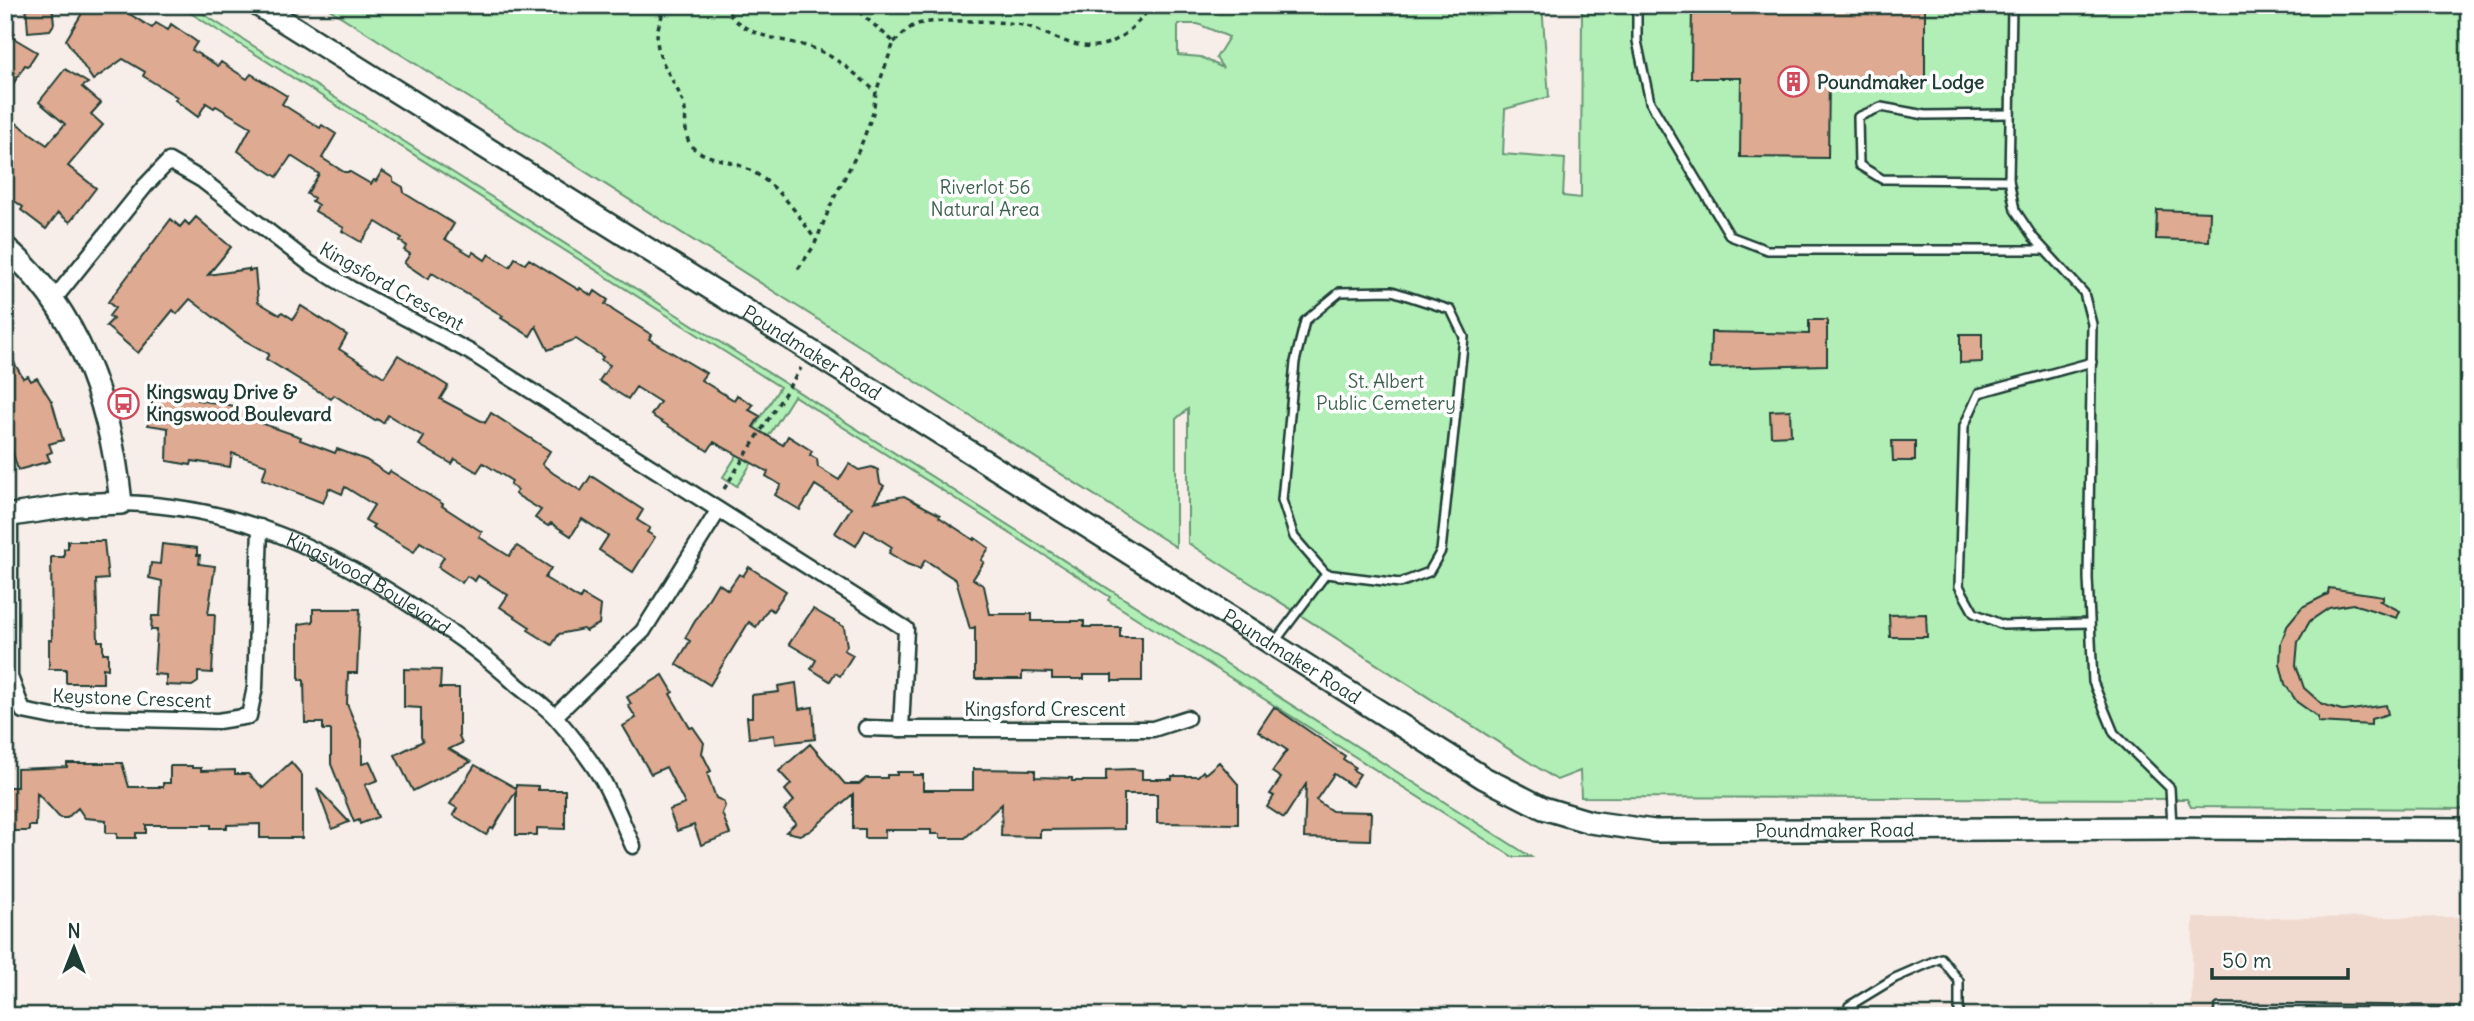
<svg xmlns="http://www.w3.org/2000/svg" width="2474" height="1021" font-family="Delius,sans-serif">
  <rect width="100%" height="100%" fill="#f8eee9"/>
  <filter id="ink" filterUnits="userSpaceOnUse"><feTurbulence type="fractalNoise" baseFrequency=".0143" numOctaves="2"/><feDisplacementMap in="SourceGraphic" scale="14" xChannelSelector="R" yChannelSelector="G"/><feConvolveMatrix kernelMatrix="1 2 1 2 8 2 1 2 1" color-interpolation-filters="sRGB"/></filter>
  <g filter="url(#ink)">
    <path fill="#f0dacf" d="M2469,917V1016H2191L2193,918Z"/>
    <g fill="#b1efb6" stroke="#689675" stroke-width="2" fill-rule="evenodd">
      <path d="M178,5H189L1531,857H1513L1108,600L1110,597L794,396L737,486L723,477L780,387Z"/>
      <path d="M323,5H1542L1549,97L1505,109L1503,154L1565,159L1563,196L1581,198L1582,5H2469V809L2191,807L2187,799L1581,797L1580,771L1557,780L1188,543V409L1176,419V547ZM1178,24H1198L1229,37L1216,58L1223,68L1201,57L1178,55Z"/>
    </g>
    <g fill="#deaa91" stroke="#1f3d34" stroke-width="2">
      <path d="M26,5H52L54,24L50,30L28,32Z"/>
      <path d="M87,5H115L152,28L156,23L168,30L171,24L197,42L192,50L218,66L221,62L247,79L251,74L287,96L282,104L320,128L322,125L336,134L322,158L344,172H350L371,184L374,180L376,181L382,171L393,178V181L403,187L404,193L454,224L445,239L471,255L473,252L485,260L489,254L510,267L515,258L525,264L529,259L579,290L580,288L592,296L595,291L608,300L605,304L614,311L652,335L649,339L706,373L701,380L734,400L737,395L753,405L749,410L760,416L753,427L783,445L788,436L812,451L810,455L817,459L818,467L839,480L849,464L859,470L872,467L878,470L880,483L884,486L874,502L904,496L940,515L939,517L974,540L975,538L989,548L981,560L984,562L973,579L984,586L990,614H1032V621H1084V627H1120V637H1142V681H1112V675H1084V679H1052V673L1022,672V679H975V627L970,629L956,580L925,560L920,569L907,564L889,553L892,547L865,530L856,546L835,533L851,508L815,485L800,510L775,495L781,485L766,476L768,472L714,442L708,451L651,415L660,402L636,387L628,399L599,381L610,365L601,360L603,357L576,339L548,350L536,326L530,336L501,318L503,316L432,273L428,279L404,263L410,254L404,250L407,246L400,241L402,238L376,222L361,242L342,231L344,228L315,211L318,205L312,201L314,198L307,194L319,174L291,156L277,177L258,165L238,151L251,127L216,106L214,108L206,103L198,117L175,100L177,97L143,76L145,72L123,59L93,80L66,40Z"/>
      <path d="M1692,5H1925V79H1829L1828,158L1740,157L1741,78H1691Z"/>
      <path d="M5,33L37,52L28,66L25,65L5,97Z"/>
      <path d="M65,69L88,83L82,87L101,103L91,114L103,125L68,166L96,188L70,222L58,213L46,229L21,210L23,207L5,194V115L47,145L65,124L39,102Z"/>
      <path d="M2157,210L2210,212L2209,241L2156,239Z"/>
      <path d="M196,217L231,247L208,275L249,269V271L255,270L258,302L280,315L282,312L293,319L301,306L347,335L339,349L384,377L398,355L448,386L440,399L485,423L491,413L550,451L542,464L553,473L581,491L591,476L643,510L637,520L650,528L647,532L655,537L633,572L599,550L608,536L582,519L571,536L551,523L548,526L535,518L541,510L515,494L518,490L510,485L512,481L483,463L477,472L455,459L452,464L419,445L424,437L388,415L383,423L377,419L375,421L334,395L331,399L266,359L269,354L242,339L190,299L177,314L173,310L138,353L106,326L113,319L109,316L115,308L108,302L171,219L180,227L185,221L189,225Z"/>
      <path d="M1809,320H1827V365L1710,368L1711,332L1809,334Z"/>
      <path d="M1960,334H1982V362L1960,363Z"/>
      <path d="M5,347L23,378L28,376L31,381L37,378L52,402L63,440L49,444L52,452L47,454L50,461L18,470L12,450L5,452Z"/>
      <path d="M155,384L199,391L197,400L254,409L252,420L301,437L300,440L335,453L337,449L366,460L388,474L390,471L443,504L442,506L482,532L479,537L509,556L517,546L551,568L545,578L580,599L582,595L601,606L599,624L586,631L583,629L559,634L552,645L528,630L530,627L500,607L508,595L478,576L475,581L467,576L462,583L438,567L444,557L420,542L414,552L372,527L374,525L365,520L374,505L345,487L342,494L329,488L323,503L262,479L267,465L232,453L230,467L192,461L191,465L167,461L168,428L148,425Z"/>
      <path d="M1790,410L1791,435L1771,436L1770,411Z"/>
      <path d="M1892,441H1915V461H1893Z"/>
      <path d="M68,541H104L108,579L96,580L98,641H103V653H108V669L103,668V683H66V669H49V640H52L51,557H64V549L68,548Z"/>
      <path d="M162,544L197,548V555H200L199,564L215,566L208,614H215L212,673L198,672V682L192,686L166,685V675L154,674L157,630H151L152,616H160L162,581L149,578L151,563L160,564Z"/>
      <path d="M749,567L786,591L773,611L769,608L756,627L749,622L710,685L676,664L690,641L685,638L718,583L728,590L739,574L743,576Z"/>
      <path d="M2329,588L2383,596V600L2380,601L2400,611L2397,618L2353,604L2329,608L2310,621L2298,642L2296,665L2304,688L2322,704L2345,711L2386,705L2388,714L2371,719V725L2318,722V717L2297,702L2285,684L2280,664L2281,643L2288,624L2302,607L2328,594Z"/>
      <path d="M313,609H360L357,673H348L347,704L362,740V764L370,762L378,780L365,785L378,817L360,824L359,820L354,822L331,764V730H323V723H305L304,680H299V624L313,622Z"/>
      <path d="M813,609L844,627L847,646L844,650L853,655L840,676L835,673L830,681L811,669L816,660L789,644Z"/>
      <path d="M1926,614L1927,637H1890L1889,615Z"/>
      <path d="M404,669L441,670L440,688H459V736L462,743L449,749L471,762L413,791L395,755L423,741L421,737V708L404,707Z"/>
      <path d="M663,675L673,692L670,694L690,728L693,727L704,743L702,753L711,771L707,773L716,798L723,801L725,806L722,813L730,834L701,845L694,825L677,831L669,810L685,804L666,767L651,774L623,726L636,718L628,705L631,704L627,697Z"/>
      <path d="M796,683L799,709L813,707L815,739L775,744L774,735L749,738L747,717H752V695L779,692L778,686Z"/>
      <path d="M1274,707L1345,756L1343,759L1355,767L1353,770L1360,774L1352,786L1334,774L1316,800L1332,811L1371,812L1370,840L1304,838L1306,784L1284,818L1267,807L1274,796L1270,794L1281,778L1272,772L1287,750L1258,731Z"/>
      <path d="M810,744L845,784H859L866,778H887V775H897V772H913V775H923V790H973V769L1035,770V777L1072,778V781H1106V770L1132,769L1142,770V779H1172V776H1198L1203,771L1205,774L1219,762L1238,784V824L1157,823V794H1124V829L1040,830V837L1001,836L1002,804L965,838H940V834H931V830H885V838H865V829H853V794L810,831L800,835L786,832L796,823L784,810L794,801L785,790L791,784L779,771Z"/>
      <path d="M291,762L302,775V838H260V824L227,825V828H211V825H146V833H136V838H117V833H106V820L85,818L78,808L67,818H60L37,793L36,826H29V831H5V787H17V769L67,767V763H122L129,787H163V783H170V766H192V768H201V771L235,770V774H248L263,788Z"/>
      <path d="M475,765L516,788V785L538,786V790H565V829L537,828V835H516V791L493,829L491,828L486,835L453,815L457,808L450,804Z"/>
      <path d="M317,788L349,822L332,829Z"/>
    </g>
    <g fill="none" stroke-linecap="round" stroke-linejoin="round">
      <defs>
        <g id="lane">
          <path d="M1637,5V41L1650,102L1730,236L1767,250H2044"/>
          <path d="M2012,5L2009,180L2015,210L2033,237L2084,293L2092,324L2088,578L2093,682L2114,733L2170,788L2172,827"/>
          <path d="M2009,180L1882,179L1859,165L1858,117L1881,107L1925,115L2010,114"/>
          <path d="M2090,623L2003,625L1974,613L1959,586L1964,426L1979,393L2092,362"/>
          <path d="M1274,643L1326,574L1400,583L1429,572L1441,551L1464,337L1451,310L1392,291L1340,292L1305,321L1295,362L1282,500L1294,537L1326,574"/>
          <path d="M1849,1006L1895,978L1941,958L1959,981V1016"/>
          <path d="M2218,1016L2219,1008L2469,1011"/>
        </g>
        <g id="street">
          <path d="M54,299L145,186L169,161L202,180L309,263L351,289L470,352L906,629L901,729L866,728"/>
          <path id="s1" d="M121,503C231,506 312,542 403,600C443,626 482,652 517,685C530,696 546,706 557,719C573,737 589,758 602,779C614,800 623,824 633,846"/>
          <path d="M10,515V677L23,711L53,717L218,721L249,716L255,687L260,527"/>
          <path d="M555,716L643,631L718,511"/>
          <path d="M901,729H1153L1187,718"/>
        </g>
        <g id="secondary">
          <path id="s2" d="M258,5L812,352L1484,778L1543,808L1590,822L1654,831L2172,828L2469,829"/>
          <path d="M5,247C80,311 111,407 121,503L77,505L5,516"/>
        </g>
      </defs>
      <use href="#lane" stroke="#1f3d34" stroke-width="12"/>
      <use href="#street" stroke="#1f3d34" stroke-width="19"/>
      <use href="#secondary" stroke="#1f3d34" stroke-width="26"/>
      <g stroke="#1f3d34" stroke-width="3.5" stroke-dasharray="5 5" stroke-linecap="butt">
        <path d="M657,5L662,16C646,53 673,73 684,105C688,120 681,140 696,150C709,159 727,160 741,166C775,180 797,212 816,241"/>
        <path d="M723,5C745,42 783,36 818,50C838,59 860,77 876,92L873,113L860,148L832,202L814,246L796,272"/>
        <path d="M851,5L894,42L876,92"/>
        <path d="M894,42C901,37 908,28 915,25C930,18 1011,21 1027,26C1054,35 1078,54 1109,43C1128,36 1140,19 1153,5"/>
        <path d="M724,489L801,368"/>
      </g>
      <use href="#lane" stroke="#fff" stroke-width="7"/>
      <use href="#street" stroke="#fff" stroke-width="14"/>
      <use href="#secondary" stroke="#fff" stroke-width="21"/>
    </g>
  </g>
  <defs>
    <symbol id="building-ring" viewBox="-11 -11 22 22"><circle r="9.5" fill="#fff" stroke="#d1495b" stroke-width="1.5"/><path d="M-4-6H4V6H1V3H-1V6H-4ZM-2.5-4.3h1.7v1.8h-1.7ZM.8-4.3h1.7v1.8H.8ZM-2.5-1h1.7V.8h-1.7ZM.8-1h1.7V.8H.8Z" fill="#d1495b"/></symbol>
    <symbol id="bus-ring" viewBox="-11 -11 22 22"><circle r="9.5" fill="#fff" stroke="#d1495b" stroke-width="1.5"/><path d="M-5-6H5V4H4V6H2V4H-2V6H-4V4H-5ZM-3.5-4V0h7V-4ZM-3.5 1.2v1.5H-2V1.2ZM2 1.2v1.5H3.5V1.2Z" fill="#d1495b"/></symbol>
  </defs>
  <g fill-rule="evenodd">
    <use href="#building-ring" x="1776" y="64" width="35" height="35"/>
    <use href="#bus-ring" x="106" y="386" width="35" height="35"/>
  </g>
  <g text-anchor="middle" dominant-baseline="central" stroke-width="7" stroke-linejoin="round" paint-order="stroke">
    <g font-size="19" font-weight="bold" fill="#1f3d34" stroke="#fff" text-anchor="start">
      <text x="1817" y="82">Poundmaker Lodge</text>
      <text x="146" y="392">Kingsway Drive &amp;<tspan x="146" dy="22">Kingswood Boulevard</tspan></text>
    </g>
    <g font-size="19" fill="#3c614e" stroke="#fff">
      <text x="985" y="187">Riverlot 56<tspan x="985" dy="22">Natural Area</tspan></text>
      <text x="1386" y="381">St. Albert<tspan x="1386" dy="22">Public Cemetery</tspan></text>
    </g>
    <g font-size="19" fill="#1f3d34" stroke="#fff">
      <text transform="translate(392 286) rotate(29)">Kingsford Crescent</text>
      <text stroke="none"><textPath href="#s2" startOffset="654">Poundmaker Road</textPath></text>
      <text stroke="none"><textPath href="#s1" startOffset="264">Kingswood Boulevard</textPath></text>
      <text stroke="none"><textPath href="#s2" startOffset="1222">Poundmaker Road</textPath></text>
      <text transform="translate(132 698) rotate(2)">Keystone Crescent</text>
      <text x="1045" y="709">Kingsford Crescent</text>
      <text stroke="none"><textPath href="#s2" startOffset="1810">Poundmaker Road</textPath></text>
    </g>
  </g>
  <rect width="2474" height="1021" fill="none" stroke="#fff" stroke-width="28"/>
  <rect x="14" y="14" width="2446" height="993" fill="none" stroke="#1f3d34" stroke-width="2.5" filter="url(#ink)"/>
  <g transform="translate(74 948)" stroke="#ffffff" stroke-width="5" paint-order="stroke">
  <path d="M0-5L12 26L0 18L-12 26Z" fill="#1f3d34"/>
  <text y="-10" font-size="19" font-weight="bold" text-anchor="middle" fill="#1f3d34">N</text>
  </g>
  <path d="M2212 968v10h136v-10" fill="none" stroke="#1f3d34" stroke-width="3.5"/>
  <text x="2222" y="968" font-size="21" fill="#1f3d34" stroke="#ffffff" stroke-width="5" paint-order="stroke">50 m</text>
</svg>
